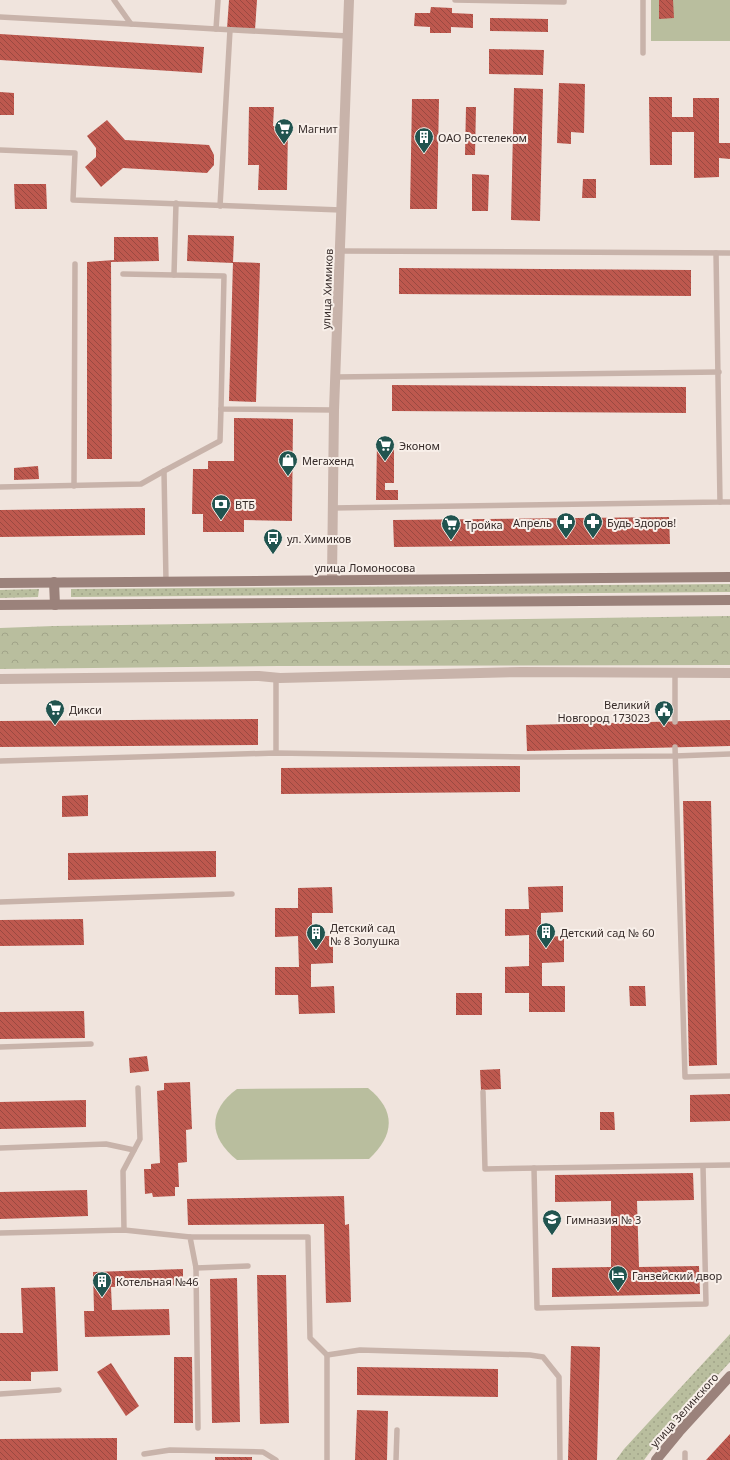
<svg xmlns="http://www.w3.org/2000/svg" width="730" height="1460" font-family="'Noto Sans',sans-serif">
  <defs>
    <pattern id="grass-dots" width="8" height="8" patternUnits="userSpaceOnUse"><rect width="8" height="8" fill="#b9be9e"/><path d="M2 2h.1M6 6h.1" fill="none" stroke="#a0a388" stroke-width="1.8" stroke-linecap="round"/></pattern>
    <pattern id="forest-crowns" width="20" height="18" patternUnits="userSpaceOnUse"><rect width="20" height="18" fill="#b9be9e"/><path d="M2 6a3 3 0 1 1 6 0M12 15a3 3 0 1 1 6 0" fill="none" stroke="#a0a388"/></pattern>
    <pattern id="building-back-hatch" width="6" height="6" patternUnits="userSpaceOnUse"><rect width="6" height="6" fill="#bd584e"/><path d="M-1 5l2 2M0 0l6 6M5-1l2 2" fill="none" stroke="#9a4941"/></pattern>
  </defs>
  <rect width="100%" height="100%" fill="#f0e4dd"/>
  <g fill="url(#grass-dots)">
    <path d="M730,584V592L71,597V589Z"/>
    <path d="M39,589L38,597L0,598V590Z"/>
    <path d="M730,1334V1362L665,1432L644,1460H616L624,1449Z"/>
  </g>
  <path fill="url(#forest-crowns)" d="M730,616V665L279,666L0,669V628L54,626Z"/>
  <g fill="#b9be9e">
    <rect x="651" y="0" width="79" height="41"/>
    <path d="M368,1088C397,1111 394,1136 369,1159L237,1160C209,1138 207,1111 237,1089Z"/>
  </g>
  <g fill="url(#building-back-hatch)">
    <path d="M229,0H257L255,30L227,29Z"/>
    <path d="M659,0H673L674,18L659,19Z"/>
    <path d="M431,7L452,8V13L473,14V28L451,27V33H430V27L414,26L415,13H430Z"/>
    <path d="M490,18L548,19V32L490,31Z"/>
    <path d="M0,34L204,47L202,73L0,60Z"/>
    <path d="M489,49L544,50L543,75L489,74Z"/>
    <path d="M559,83L585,84L584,133L571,132V144L557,143Z"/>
    <path d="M514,88L543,89L540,221L511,220Z"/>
    <path d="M0,92L14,93V115H0Z"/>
    <path d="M649,97H672V117H693V98H719V143H730V159L719,158V177L694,178V132H672V165H650Z"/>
    <path d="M412,99H439L437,209H410Z"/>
    <path d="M249,107H274L273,126H288L287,190H258L259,165H248Z"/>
    <path d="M466,107H476L475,155H465Z"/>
    <path d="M107,120L125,140L209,145L214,155V165L207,173L123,168L101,187L85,167L96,157V148L87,136Z"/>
    <path d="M472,174L489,175L488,211H472Z"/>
    <path d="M583,179H596V198H582Z"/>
    <path d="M14,184H46L47,209H15Z"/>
    <path d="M188,235L234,236L233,263L187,261Z"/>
    <path d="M114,237H158L159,261L111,262L112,459H87V262L114,260Z"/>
    <path d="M233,262L260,263L256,402L229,401Z"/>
    <path d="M399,268L691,270V296L399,294Z"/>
    <path d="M392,385L686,387V413L392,411Z"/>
    <path d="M234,418L293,419L292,521L244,520V532H203V514H192L193,469H208V461H234Z"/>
    <path d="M377,442H394V483H385V490H398V500H376Z"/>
    <path d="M38,466L39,479L14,480V468Z"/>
    <path d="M145,508V535L0,537V510Z"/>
    <path d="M669,517L670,544L394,547L393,520Z"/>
    <path d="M258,719V745L0,747V721Z"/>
    <path d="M730,720V746L527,751L526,725Z"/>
    <path d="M498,766H520V792L281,794V768Z"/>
    <path d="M88,795V816L62,817V796Z"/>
    <path d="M683,801H711L717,1065L689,1066Z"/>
    <path d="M216,851V877L68,880V853Z"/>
    <path d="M563,886V912L541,913V937L564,936V962L542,963V986H565V1012H529V993H505V967L529,966V935L505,936V909H529L528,887Z"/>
    <path d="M332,887L333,913H312V936H333V963L311,964V987L334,986L335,1013L299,1014L298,995H275V967H299L298,936L275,937V908H298V888Z"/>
    <path d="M83,919L84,945L0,946V920Z"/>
    <path d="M629,986H645L646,1006H630Z"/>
    <rect x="456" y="993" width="26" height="22"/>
    <path d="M84,1011L85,1038L0,1039V1012Z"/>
    <path d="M147,1056L149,1071L130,1073L129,1058Z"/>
    <path d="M500,1069L501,1089L481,1090L480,1070Z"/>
    <path d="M190,1082L192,1129L186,1130L187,1162L178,1163L179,1187H175V1196L153,1197L152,1193L145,1194L144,1169H151V1164L160,1163L157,1091L164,1090V1083Z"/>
    <path d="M730,1094V1121L690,1122V1095Z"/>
    <path d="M86,1100V1127L0,1129V1102Z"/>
    <path d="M600,1112H614L615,1130H600Z"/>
    <path d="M693,1173L694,1200L637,1201L639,1267L699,1266L700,1294L552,1297V1268L611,1267V1201L555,1202V1175Z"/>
    <path d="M87,1190L88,1216L0,1219V1192Z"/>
    <path d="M344,1196L345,1225L349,1224L351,1302L326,1303L324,1224L188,1225L187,1199Z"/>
    <path d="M183,1269V1285L111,1287L112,1310L169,1309L170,1335L85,1337L84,1311H94L93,1272Z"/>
    <path d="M257,1275H286L289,1423L260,1424Z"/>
    <path d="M237,1278L240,1422L212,1423L210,1279Z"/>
    <path d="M55,1287L58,1371L31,1372V1381H0V1333H23L21,1288Z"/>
    <path d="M571,1346L600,1347L597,1460H568Z"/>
    <path d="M174,1357H192L193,1423H174Z"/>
    <path d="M111,1363L139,1406L126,1416L97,1372Z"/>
    <path d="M357,1367L498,1369V1397L357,1395Z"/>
    <path d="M357,1410L388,1411L387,1460H355Z"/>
    <path d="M730,1434V1460H706Z"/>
    <path d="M117,1438V1460H0V1439Z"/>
    <rect x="215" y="1457" width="37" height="3"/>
  </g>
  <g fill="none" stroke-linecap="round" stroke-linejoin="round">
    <g stroke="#c8b3aa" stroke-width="5.5">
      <path d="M114,0L131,24L216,29L218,0"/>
      <path d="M455,0L564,2V0"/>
      <path d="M0,17L131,24"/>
      <path d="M216,29L348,36"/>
      <path d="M643,53V0"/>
      <path d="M0,150L75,153L73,200L341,210"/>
      <path d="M176,203L174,275L224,276L221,409L334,410"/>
      <path d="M220,206L230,30"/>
      <path d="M340,251L730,253"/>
      <path d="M123,274L174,275"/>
      <path d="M336,377L719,372"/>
      <path d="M74,486L75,264"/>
      <path d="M0,487L141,484L164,471"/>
      <path d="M720,502H730"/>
      <path d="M332,508L720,502L716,253"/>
      <path d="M166,581L164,471L220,441L221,409"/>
      <path d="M675,673V722"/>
      <path d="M276,678V753"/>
      <path d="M675,747L685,1077L730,1076"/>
      <path d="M0,761L276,753L526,757L675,756L730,754"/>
      <path d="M0,902L232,894"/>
      <path d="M0,1047L91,1044"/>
      <path d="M483,1092L485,1169L730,1165"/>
      <path d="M0,1148L106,1144L134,1150"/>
      <path d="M534,1168L537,1308L706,1304L703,1166"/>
      <path d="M124,1230L123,1171L140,1139L138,1088"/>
      <path d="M0,1233L124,1230L190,1237L196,1268L248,1266"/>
      <path d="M190,1237H308L310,1338L327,1355V1460"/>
      <path d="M196,1268L198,1428"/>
      <path d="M327,1355L360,1350L530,1355L543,1357L559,1377L560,1460"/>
      <path d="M0,1394L59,1390"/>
      <path d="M144,1454L170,1450L263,1452L276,1460"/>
      <path d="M396,1460L397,1430"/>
      <path d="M685,1460V1453"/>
    </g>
    <g stroke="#c8b3aa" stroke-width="10">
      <path d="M332,579L334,410L349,0"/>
      <path d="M0,679L259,676L280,678L521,672L730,673"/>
    </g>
    <g stroke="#9b827b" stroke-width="10">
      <path d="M54,582L55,605"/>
      <path d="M0,583L730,577"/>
      <path d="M0,605L730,600"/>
      <path d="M656,1460L679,1432L730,1376"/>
    </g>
  </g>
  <defs>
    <symbol id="supermarket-pin" viewBox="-11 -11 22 30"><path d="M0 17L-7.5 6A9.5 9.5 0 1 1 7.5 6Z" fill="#21544f" stroke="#f8efe9"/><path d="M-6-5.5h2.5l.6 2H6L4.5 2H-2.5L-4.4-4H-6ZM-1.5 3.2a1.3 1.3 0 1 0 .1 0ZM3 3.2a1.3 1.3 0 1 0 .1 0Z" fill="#fff"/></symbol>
    <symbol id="building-pin" viewBox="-11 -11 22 30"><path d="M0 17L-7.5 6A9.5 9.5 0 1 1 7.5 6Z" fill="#21544f" stroke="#f8efe9"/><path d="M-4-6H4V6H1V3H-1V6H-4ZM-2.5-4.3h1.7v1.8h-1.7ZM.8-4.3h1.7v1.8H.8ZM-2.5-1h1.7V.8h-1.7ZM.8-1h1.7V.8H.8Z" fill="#fff"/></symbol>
    <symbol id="shop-pin" viewBox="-11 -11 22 30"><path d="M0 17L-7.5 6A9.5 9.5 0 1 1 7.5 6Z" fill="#21544f" stroke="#f8efe9"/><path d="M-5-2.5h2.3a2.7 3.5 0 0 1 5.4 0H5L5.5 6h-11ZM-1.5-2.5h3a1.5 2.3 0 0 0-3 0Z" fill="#fff"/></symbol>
    <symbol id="bank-pin" viewBox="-11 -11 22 30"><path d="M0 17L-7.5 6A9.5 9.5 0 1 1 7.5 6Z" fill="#21544f" stroke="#f8efe9"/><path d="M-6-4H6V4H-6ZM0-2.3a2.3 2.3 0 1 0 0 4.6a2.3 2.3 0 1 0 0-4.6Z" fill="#fff"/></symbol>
    <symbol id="pharmacy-pin" viewBox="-11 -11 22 30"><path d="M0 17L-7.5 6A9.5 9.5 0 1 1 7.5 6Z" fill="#21544f" stroke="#f8efe9"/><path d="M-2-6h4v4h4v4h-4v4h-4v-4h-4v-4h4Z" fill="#fff"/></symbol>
    <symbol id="bus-pin" viewBox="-11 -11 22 30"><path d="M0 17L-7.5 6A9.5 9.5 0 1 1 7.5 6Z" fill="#21544f" stroke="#f8efe9"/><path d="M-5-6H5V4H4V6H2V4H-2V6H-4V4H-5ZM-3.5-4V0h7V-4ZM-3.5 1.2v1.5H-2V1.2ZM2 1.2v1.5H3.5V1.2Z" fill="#fff"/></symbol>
    <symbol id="civic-pin" viewBox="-11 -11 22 30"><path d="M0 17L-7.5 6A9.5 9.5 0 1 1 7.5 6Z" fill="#21544f" stroke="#f8efe9"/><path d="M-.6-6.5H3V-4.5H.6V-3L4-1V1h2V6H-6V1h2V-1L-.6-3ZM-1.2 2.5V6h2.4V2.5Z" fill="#fff"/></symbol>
    <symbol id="school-pin" viewBox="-11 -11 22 30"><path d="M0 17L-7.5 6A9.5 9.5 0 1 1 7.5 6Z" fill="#21544f" stroke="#f8efe9"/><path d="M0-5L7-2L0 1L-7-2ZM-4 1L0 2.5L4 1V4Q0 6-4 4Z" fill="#fff"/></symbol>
    <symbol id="hotel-pin" viewBox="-11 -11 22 30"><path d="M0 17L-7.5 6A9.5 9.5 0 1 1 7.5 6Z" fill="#21544f" stroke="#f8efe9"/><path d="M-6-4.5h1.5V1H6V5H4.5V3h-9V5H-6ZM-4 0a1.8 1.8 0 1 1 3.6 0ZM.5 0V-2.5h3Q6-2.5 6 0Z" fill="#fff"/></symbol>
  </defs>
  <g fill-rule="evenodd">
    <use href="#supermarket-pin" x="273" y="117" width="22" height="30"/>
    <use href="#building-pin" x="413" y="126" width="22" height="30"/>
    <use href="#supermarket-pin" x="374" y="434" width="22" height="30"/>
    <use href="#shop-pin" x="277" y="449" width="22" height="30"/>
    <use href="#bank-pin" x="210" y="493" width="22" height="30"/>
    <use href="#pharmacy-pin" x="555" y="511" width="22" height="30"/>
    <use href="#pharmacy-pin" x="582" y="511" width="22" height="30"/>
    <use href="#supermarket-pin" x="440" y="513" width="22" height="30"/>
    <use href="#bus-pin" x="262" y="527" width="22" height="30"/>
    <use href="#supermarket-pin" x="44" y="698" width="22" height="30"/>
    <use href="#civic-pin" x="653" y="699" width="22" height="30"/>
    <use href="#building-pin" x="535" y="921" width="22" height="30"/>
    <use href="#building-pin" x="305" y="922" width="22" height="30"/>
    <use href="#school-pin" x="541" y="1208" width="22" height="30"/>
    <use href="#hotel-pin" x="607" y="1264" width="22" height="30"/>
    <use href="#building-pin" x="91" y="1270" width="22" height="30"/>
  </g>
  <g text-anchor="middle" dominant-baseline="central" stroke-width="4" stroke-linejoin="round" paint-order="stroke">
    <g font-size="11" fill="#362b29" stroke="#f8efe9" text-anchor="start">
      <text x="298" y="128">Магнит</text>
      <text x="438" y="137">ОАО Ростелеком</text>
      <text x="399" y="445">Эконом</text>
      <text x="302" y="460">Мегахенд</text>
      <text x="235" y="504">ВТБ</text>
      <text x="552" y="522" text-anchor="end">Апрель</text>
      <text x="607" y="522">Будь Здоров!</text>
      <text x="465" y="524">Тройка</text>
      <text x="287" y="538">ул. Химиков</text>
      <text x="650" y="704" text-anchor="end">Великий<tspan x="650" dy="13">Новгород 173023</tspan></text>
      <text x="69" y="709">Дикси</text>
      <text x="330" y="927">Детский сад<tspan x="330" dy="13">№ 8 Золушка</tspan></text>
      <text x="560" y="932">Детский сад № 60</text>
      <text x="566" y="1219">Гимназия № 3</text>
      <text x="632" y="1275">Ганзейский двор</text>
      <text x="116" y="1281">Котельная №46</text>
    </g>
    <g font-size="11" fill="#362b29" stroke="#f8efe9">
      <text transform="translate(327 289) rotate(-88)">улица Химиков</text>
      <text x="365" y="567">улица Ломоносова</text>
      <text transform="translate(684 1410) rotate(-48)">улица Зелинского</text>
    </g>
  </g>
</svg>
